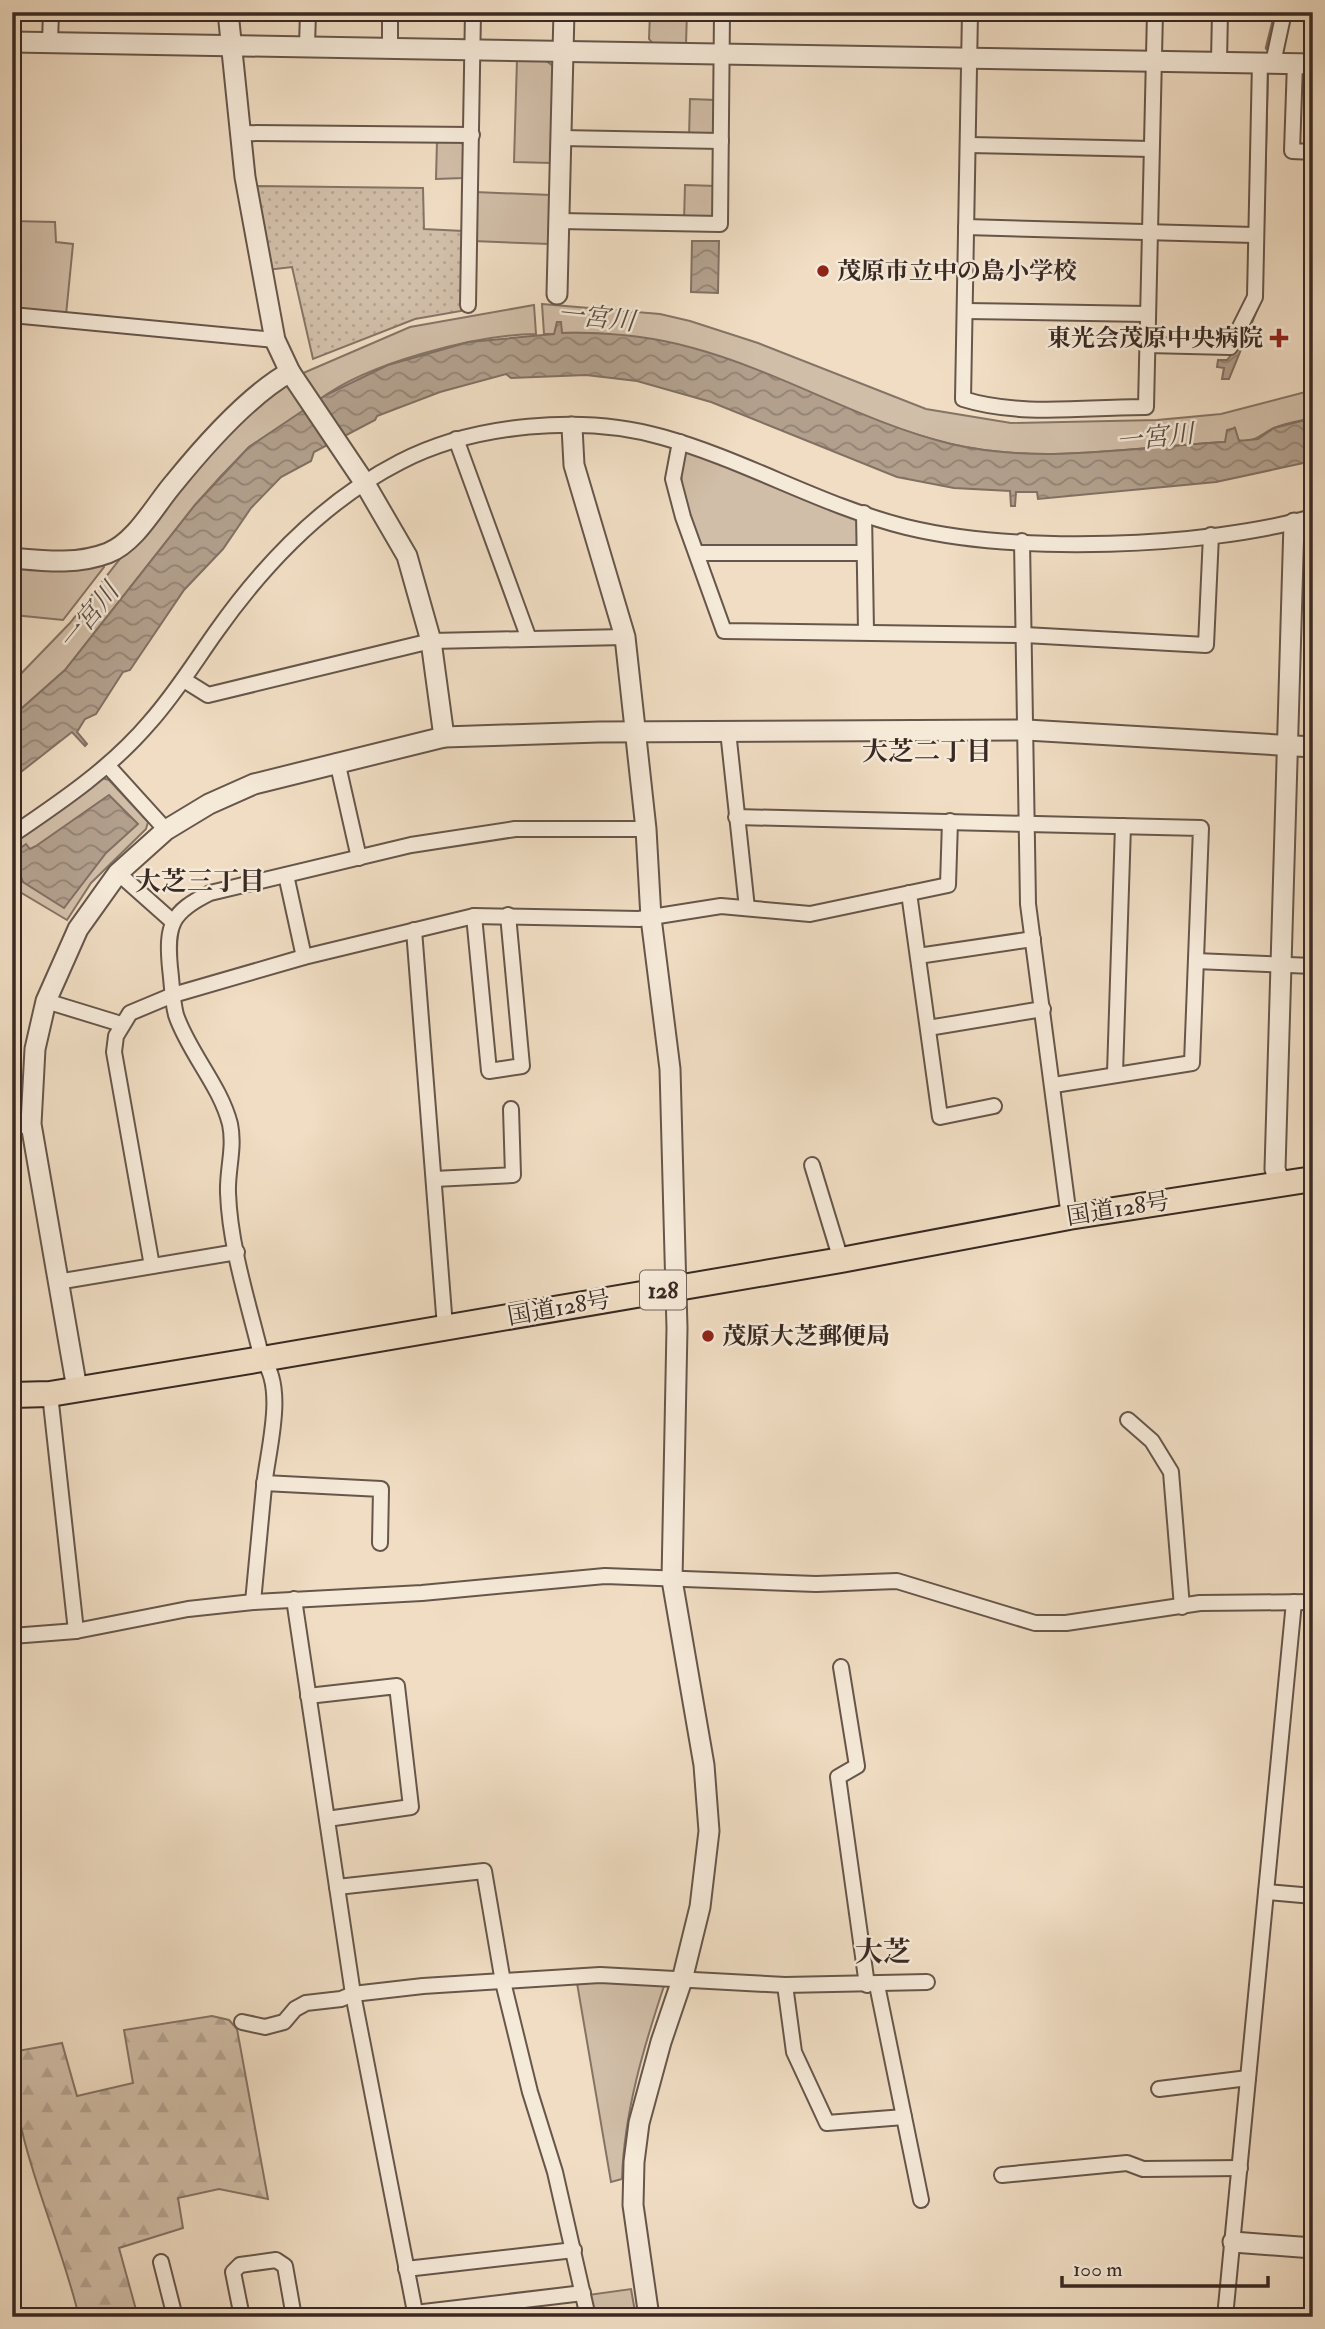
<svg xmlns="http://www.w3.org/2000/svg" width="1325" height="2329" font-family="'IM FELL Double Pica','Noto Serif JP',serif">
  <defs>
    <pattern id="forest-firs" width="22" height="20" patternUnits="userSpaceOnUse" patternTransform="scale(1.75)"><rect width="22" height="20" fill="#d1bea8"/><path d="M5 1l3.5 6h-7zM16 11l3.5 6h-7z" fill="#b4a390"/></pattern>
    <pattern id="park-dots" width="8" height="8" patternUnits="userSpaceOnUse" patternTransform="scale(1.75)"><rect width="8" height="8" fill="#d1bea8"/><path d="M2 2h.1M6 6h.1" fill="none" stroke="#b4a390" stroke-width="1.8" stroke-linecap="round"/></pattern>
    <pattern id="water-waves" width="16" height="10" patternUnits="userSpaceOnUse" patternTransform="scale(1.75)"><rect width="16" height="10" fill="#b2a08d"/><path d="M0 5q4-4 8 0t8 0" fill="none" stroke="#928273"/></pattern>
  </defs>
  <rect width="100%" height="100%" fill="#f0ddc3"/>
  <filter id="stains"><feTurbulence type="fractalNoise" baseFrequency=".00286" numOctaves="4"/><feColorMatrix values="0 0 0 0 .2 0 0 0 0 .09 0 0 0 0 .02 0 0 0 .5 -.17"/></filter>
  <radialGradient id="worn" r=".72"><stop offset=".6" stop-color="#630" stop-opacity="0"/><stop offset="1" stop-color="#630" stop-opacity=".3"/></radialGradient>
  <g fill="#d1bea8" stroke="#857466" stroke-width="2">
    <path d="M650,12H687L686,44L654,45L649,39Z"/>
    <path d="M517,59L545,60L553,66L551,163L514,162Z"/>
    <path d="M690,99L716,100L715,131L709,138L689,137Z"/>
    <path d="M437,140L459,141L465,146L463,178L436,179Z"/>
    <path d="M685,185L716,186L715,217L684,221Z"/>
    <path d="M475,192L551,195L549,244L473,241Z"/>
    <path d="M12,221L55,222L56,242L73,244L66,315L12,311Z"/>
    <path d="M542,304L660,314L690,321L758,343L926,409L1011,423L1157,420L1221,414L1313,390V418C1300,421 1285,423 1274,428C1261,434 1253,444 1238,440L1234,428L1225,442C1134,447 1041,465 951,444C813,411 712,329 562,333L560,322H557L555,334H544Z"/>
    <path d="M534,305L536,334C475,335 367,363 319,400L301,374L410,327Z"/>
    <path d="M290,380L307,409L249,447L221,476L195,505L65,670L12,717V683L70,623L175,488L275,387Z"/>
    <path d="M689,451L860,519V546L704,547L698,541C687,510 676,485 684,453Z"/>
    <path d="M19,564H103L104,567L63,620L14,615Z"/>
    <path d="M102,778L109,780L148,822L146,829L91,883L67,920L15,889L12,884V841Z"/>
    <path d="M577,1983H665C644,2046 624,2112 622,2179L611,2182Z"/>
    <path d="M631,2289L636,2317H594L588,2295Z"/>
  </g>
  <path fill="url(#forest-firs)" stroke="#857466" stroke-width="2" d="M212,2016L229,2020L237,2029L268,2199L219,2189L178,2198L183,2228L119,2248L138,2317H79C58,2228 12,2144 12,2052L62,2043L77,2096L133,2083L124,2030Z"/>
  <path fill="url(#park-dots)" stroke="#857466" stroke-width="2" d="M255,186L423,188L424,229L463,231L461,311L415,319L313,359L292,267L267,270Z"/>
  <g fill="url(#water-waves)" stroke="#827063" stroke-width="2">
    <path d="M1261,73L1268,74L1262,298L1229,379H1222L1224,368L1217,367L1218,360H1227L1231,355L1256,297Z"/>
    <path d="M692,241H719L718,293L691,292Z"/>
    <path d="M557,322H561L562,333C606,332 650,336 693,348C782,372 861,422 951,444C1041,465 1134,447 1225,442L1227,430L1235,428L1239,441L1258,439L1274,428L1313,418V461L1216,482L1038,499L1037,492H1016L1015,506H1011L1010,491L954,488L897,477L711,402L637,381L586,375L511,378L506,374L440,392L377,416L375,420L314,452L311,461L281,477L251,508L223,549L184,590L130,670L123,672L96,714L85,719L77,732L87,744L85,746L72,732L12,779V717L65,670L195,505L249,447L326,395L388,365L469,342L554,334Z"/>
    <path d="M109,795L138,824L106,853L64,908L23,882L12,854L26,844L30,849L36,846Z"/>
  </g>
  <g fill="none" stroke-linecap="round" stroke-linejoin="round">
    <path stroke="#827063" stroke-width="4.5" d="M1267,48L1276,12"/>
    <defs>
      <g id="minor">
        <path d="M970,12L963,399C1020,417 1087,407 1146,407L1155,12"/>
        <path d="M50,42L51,12"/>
        <path d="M307,46L308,12"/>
        <path d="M390,47V12"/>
        <path d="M1219,61L1220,12"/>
        <path d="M1273,63L1284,12"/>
        <path d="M1295,63L1292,151L1313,152"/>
        <path d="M241,133L472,135"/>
        <path d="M561,138L721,141"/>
        <path d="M969,145L1151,149"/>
        <path d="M560,221L720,224L722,12"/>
        <path d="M966,227L1254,235"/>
        <path d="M468,305L473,12"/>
        <path d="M966,311L1147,314"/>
        <path d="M12,315L275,340"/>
        <path d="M1147,345L1230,347L1255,297L1260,62"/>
        <path d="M456,439L529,639"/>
        <path d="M680,442L673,479L683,517L724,631L1025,635L1206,645L1211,535"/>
        <path d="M864,513L866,631"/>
        <path d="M1022,541L1028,904L1069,1217"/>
        <path d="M697,553H864"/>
        <path d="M184,680L208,695L431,641L625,637"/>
        <path d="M728,731L747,908"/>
        <path d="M337,761L359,858"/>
        <path d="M108,766L166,830"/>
        <path d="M736,817L1201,828L1192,1063L1054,1085"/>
        <path d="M12,835C62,801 111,768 150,722C175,694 194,663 216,632C264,564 326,500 400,462C473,424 583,414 662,437C745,460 822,506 906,527C1017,554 1203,548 1313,517"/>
        <path d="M118,873L172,921"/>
        <path d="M286,875L304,957"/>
        <path d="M909,893L940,1117L994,1106"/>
        <path d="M474,916L489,1071L522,1066L508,915"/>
        <path d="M414,930L445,1327"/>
        <path d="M918,956L1033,939"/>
        <path d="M1196,961L1313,966"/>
        <path d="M46,1001L121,1024"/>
        <path d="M928,1028L1043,1009"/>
        <path d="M1115,1073L1123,826"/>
        <path d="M12,1128L31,1124"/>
        <path d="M812,1165L841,1260"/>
        <path d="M434,1179L513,1175L511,1109"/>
        <path d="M152,1266L114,1052L116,1036L130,1013L173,995L304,957L474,916L639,919L721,906L810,914L948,885L950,821"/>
        <path d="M57,1282L237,1252"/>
        <path d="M50,1394L76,1631"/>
        <path d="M1128,1420L1152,1441L1171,1472L1182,1607"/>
        <path d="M264,1483L381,1489L380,1543"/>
        <path d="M294,1599L353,1994L416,2317"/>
        <path d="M253,1602C257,1563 260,1525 264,1487C267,1453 287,1387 262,1359C249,1305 230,1248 228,1193C227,1170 235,1148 230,1124C220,1085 189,1053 176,1015C172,1000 172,983 170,968C166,925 171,912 210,893L411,845L515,829H646"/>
        <path d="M12,1636L76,1631L188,1609L253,1602L422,1593L605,1576L816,1584L897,1581L1035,1623H1066L1200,1603L1313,1602"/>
        <path d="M841,1667L857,1766L838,1777L867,1985"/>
        <path d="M308,1696L397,1686L411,1807L327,1819"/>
        <path d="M337,1887L484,1871L503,1982L530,2092L555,2172L588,2317"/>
        <path d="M1266,1892L1313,1896"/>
        <path d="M785,1985L794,2052L827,2123L904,2117"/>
        <path d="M877,1985L921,2200"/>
        <path d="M242,2022L265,2027L284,2022L295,2009L306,2003L341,1999L353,1994L423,1986L600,1975L785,1985L927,1982"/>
        <path d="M1159,2089L1248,2078"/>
        <path d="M1002,2175L1127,2163L1143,2169L1240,2168"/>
        <path d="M161,2262L175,2317"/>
        <path d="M406,2269L574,2250"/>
        <path d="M415,2313L583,2293"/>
        <path d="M12,2316L13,2317"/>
        <path d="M242,2317L233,2272L240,2265L276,2260L285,2266L294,2317"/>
        <path d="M1225,2317L1294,1602"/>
      </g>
      <g id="tertiary">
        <path d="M228,12L245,177L275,340L290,372L364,482L407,556L431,641L444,737"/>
        <path d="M12,42L1313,64"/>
        <path d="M557,294L564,12"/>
        <path d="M572,427L574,465L625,637L646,829L651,918L670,1069L677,1328L672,1580L704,1765L709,1831L700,1907L682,1980L661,2042L639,2123L634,2162L633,2205L649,2317"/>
        <path d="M12,558C45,561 77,565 108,553C136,542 155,505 174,483C204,446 249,395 290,372"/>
        <path d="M1280,1183L1275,1169L1294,523"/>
        <path d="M77,1389L31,1124L35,1049L46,1001L78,929L118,873L166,830L209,804L254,784L444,737L599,732L1027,730L1313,747"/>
        <path d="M1233,2242L1313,2248"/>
      </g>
      <path id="trunk" d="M12,1395L50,1394L262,1359L841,1260L1069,1217L1313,1179"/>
    </defs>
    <use href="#minor" stroke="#67564b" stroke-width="18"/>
    <use href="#tertiary" stroke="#67564b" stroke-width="23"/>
    <use href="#trunk" stroke="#392923" stroke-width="28"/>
    <use href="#minor" stroke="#f5e9d8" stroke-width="14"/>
    <use href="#tertiary" stroke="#f5e9d8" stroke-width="19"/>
    <use href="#trunk" stroke="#f0ddc3" stroke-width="24"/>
  </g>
  <g fill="#8f2418" stroke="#f5e9d8" stroke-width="2.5">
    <circle cx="823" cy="271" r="7"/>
    <path d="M1275.5 327.5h7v7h7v7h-7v7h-7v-7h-7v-7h7z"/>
    <circle cx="708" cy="1336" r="7"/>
  </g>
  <g text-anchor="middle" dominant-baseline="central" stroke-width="5" stroke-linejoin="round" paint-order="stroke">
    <rect fill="#f5e9d8" stroke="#716359" stroke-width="2" x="640" y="1270.5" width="46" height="39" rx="5"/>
    <g font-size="23" font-weight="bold" fill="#392923">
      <text x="663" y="1290">128</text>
    </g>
    <g font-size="24" font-weight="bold" fill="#392923" stroke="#f5e9d8" text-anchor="start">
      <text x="837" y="271">茂原市立中の島小学校</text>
      <text x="1263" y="338" text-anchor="end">東光会茂原中央病院</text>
      <text x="722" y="1336">茂原大芝郵便局</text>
    </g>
    <g font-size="24" fill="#392923" stroke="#f5e9d8">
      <text transform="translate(1118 1209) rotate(-9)">国道128号</text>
      <text transform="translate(559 1308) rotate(-10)">国道128号</text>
    </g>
    <g font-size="26" font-style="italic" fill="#5d4d43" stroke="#f5e9d8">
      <text transform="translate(596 318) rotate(6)">一宮川</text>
      <text transform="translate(1155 438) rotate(-6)">一宮川</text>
      <text transform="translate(89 617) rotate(-51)">一宮川</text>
    </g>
    <g font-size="26" font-weight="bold" fill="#392923" stroke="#f5e9d8">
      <text x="927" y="752">大芝二丁目</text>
      <text x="200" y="882">大芝三丁目</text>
    </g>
    <g font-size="28" font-weight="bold" fill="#392923" stroke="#f5e9d8">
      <text x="883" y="1952">大芝</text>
    </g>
  </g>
  <rect width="1325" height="2329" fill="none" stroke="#f0ddc3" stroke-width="42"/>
  <rect x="14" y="14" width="1297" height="2301" fill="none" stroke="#392923" stroke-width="3.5"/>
  <rect x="21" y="21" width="1283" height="2287" fill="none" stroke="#392923" stroke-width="2"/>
  <path d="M1062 2276v10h206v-10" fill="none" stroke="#392923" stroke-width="3.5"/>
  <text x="1073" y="2276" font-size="21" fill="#392923" stroke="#f5e9d8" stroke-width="5" paint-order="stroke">100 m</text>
  <rect width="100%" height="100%" filter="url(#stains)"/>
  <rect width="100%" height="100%" fill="url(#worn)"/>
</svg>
